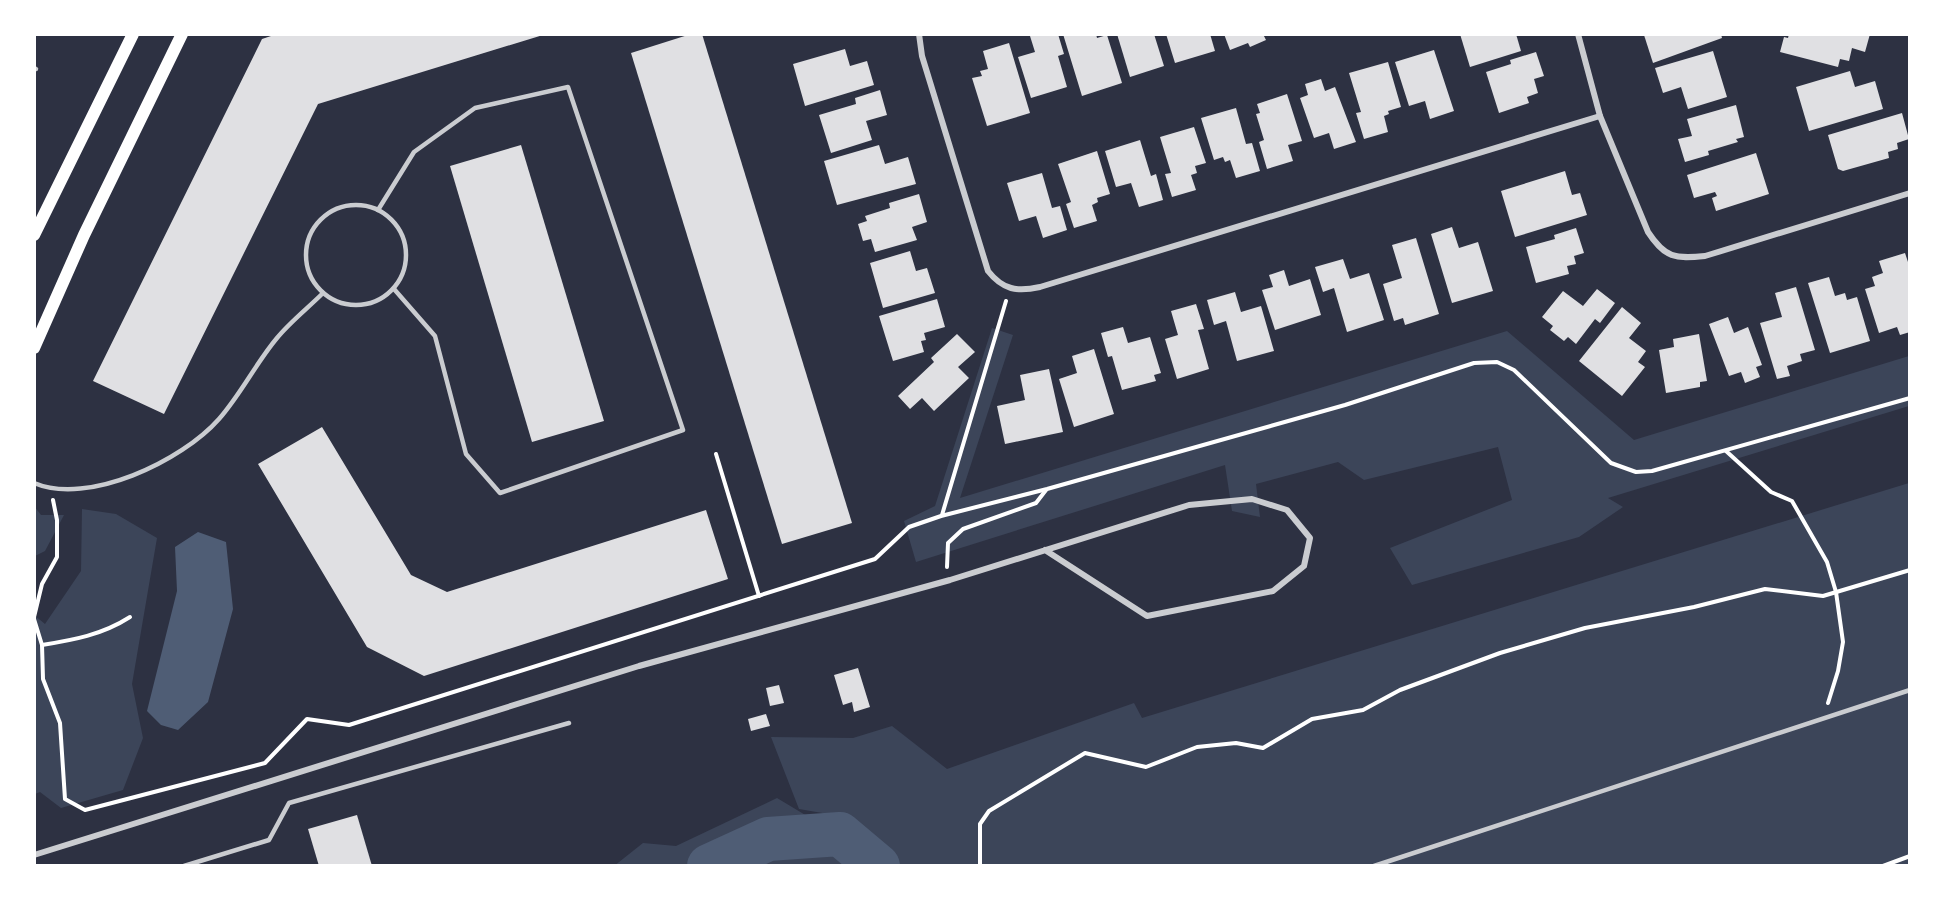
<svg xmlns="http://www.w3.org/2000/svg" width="1944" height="900" font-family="Merriweather,serif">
  <rect width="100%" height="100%" fill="#2d3142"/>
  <g fill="#3c4559">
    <path d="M992,328L1013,335L960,498L1507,331L1634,440L1909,356V406L1608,498L1623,507L1579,537L1412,585L1390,548L1512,500L1498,447L1364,480L1338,462L1256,484L1260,517L1232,511L1225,465L916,562L904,521L935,506Z"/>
    <path d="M1909,483V865L614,866L643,843L676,846L777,798L812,819L828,814L799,809L771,737L853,738L892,726L947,769L1134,703L1142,718Z"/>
    <path d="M34,506L41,515H64L45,551L35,556Z"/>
    <path d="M82,509L116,514L157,538L132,684L143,738L123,790L61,808L40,792L35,794L34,615L45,624L81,571Z"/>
  </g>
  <path fill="#4f5d75" d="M198,532L226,542L233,609L208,702L178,730L161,725L147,711L177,591L175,547Z"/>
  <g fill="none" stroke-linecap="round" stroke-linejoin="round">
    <path stroke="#4f5d75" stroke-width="44" d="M709,866L768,839L840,834L878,866"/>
  </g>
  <g fill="#e0e0e3">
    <path d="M277,34L543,35L318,104L164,414L93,381L262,39Z"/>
    <path d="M691,34H702L852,523L782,544L631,53Z"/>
    <path d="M1036,34H1058L1064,54L1058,56L1067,87L1031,98L1018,57L1035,52L1030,36Z"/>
    <path d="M1063,34H1096L1097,38L1107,35L1122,83L1082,96Z"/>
    <path d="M1117,34H1154L1164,66L1130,77Z"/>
    <path d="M1166,34H1210L1215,51L1175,63Z"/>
    <path d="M1224,34H1263L1266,40L1250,47L1248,43L1230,50Z"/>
    <path d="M1460,34H1516L1521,51L1470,67Z"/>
    <path d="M1647,34H1721L1722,38L1653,63L1644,35Z"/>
    <path d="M1789,34H1870L1865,52L1852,48L1849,61L1840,59L1838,67L1780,52L1784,37L1788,38Z"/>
    <path d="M1009,43L1030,113L987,126L972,78L982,76L980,71L988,69L983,51Z"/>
    <path d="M845,49L850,66L867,61L874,85L805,106L793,64Z"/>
    <path d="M1434,50L1454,111L1430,119L1425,101L1409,106L1395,62Z"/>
    <path d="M1713,51L1727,97L1688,109L1681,87L1663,93L1655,68Z"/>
    <path d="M1536,52L1544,76L1534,79L1538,93L1527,97L1529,103L1499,113L1486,72L1511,64L1510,60Z"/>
    <path d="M1388,62L1401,107L1388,111L1389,114L1384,116L1388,132L1364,139L1356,113L1361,112L1349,73Z"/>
    <path d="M1850,71L1855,87L1875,81L1883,109L1809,131L1796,87Z"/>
    <path d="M1321,79L1325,91L1335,87L1356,142L1334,149L1329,133L1314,138L1300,98L1308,95L1305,84Z"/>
    <path d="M880,90L887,115L866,121L872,140L831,153L819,115L856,104L855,98Z"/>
    <path d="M1287,94L1302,141L1288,145L1293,161L1267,169L1259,142L1264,140L1256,114L1260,113L1257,104Z"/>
    <path d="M1736,105L1744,137L1736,139L1738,142L1708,151L1709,155L1685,162L1678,139L1692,136L1687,119Z"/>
    <path d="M1236,108L1246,144L1252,143L1260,171L1236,178L1230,160L1225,162L1223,157L1214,160L1201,118Z"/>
    <path d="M1902,113L1909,139L1897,143L1898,149L1888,152L1889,158L1843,171L1838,169L1828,135Z"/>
    <path d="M1194,127L1206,163L1195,166L1197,173L1191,175L1196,190L1172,197L1165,174L1171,173L1160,137Z"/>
    <path d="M1140,140L1151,176L1156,174L1163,200L1139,207L1131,183L1116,187L1105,151Z"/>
    <path d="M521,145L604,421L532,442L450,166Z"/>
    <path d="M879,145L885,164L908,157L916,184L837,205L824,161Z"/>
    <path d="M1097,151L1110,194L1097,198L1098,202L1092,205L1097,221L1074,228L1066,204L1071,202L1058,164Z"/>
    <path d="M1756,153L1769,194L1716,211L1712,198L1717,196L1715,192L1694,198L1687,175Z"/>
    <path d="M1565,171L1572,195L1580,193L1587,215L1515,237L1501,191Z"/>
    <path d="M1042,173L1052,208L1060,206L1067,230L1043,238L1036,216L1019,221L1007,183Z"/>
    <path d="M919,194L927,222L912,227L917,240L875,252L871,239L863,241L858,224L867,221L865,216L890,208L889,203Z"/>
    <path d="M1452,227L1459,248L1478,242L1493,291L1452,303L1431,234Z"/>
    <path d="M1576,228L1584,253L1574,256L1576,264L1567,266L1569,274L1536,283L1526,247L1555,239L1554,235Z"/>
    <path d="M1416,238L1439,314L1405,325L1403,318L1394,321L1383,284L1402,278L1392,245Z"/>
    <path d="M910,251L916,271L927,268L935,293L883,308L870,263Z"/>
    <path d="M1905,253L1910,268V332L1900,335L1897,327L1879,333L1865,289L1875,286L1872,277L1883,273L1879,261Z"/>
    <path d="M1343,259L1350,279L1369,273L1384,320L1347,332L1334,288L1323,292L1315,267Z"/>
    <path d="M1284,270L1289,286L1310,279L1321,315L1275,330L1262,290L1273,287L1269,275Z"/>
    <path d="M1829,277L1835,296L1845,293L1847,300L1857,297L1870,341L1830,353L1808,283Z"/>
    <path d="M1796,287L1815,350L1800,354L1802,361L1787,366L1790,376L1777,379L1760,323L1782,317L1775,293Z"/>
    <path d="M1597,289L1615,303L1600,323L1595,319L1576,344L1568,337L1564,341L1550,330L1553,326L1542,317L1563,291L1583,306Z"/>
    <path d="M1235,292L1241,312L1261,306L1274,351L1237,361L1226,321L1214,325L1207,300Z"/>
    <path d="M937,299L945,327L924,333L926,340L921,341L924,352L893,361L879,316Z"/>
    <path d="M1196,304L1204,329L1198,330L1209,369L1177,379L1165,339L1178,335L1171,311Z"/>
    <path d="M1622,307L1641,323L1629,338L1646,351L1638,362L1645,367L1622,396L1579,361Z"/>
    <path d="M1728,317L1734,333L1748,327L1762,365L1756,367L1760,377L1745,383L1741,372L1729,376L1709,324Z"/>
    <path d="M1123,327L1128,343L1150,337L1161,373L1154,375L1156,381L1122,390L1112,356L1108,357L1101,333Z"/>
    <path d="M957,334L975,352L958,367L969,378L934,411L922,398L910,409L898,396L934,362L931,358Z"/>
    <path d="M1699,334L1707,381L1700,382V387L1666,393L1659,350L1674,347L1673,339Z"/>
    <path d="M1094,349L1114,414L1074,427L1059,379L1077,373L1072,356Z"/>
    <path d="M1049,369L1063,432L1005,444L997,406L1025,400L1020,375Z"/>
    <path d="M322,427L411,575L447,592L706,510L728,579L424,676L367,647L258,464Z"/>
    <path d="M858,668L870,707L854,712L852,702L843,705L834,675Z"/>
    <path d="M779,685L784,703L770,706L766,688Z"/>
    <path d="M766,714L770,726L751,731L748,719Z"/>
    <path d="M357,815L372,866H319L308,829Z"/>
  </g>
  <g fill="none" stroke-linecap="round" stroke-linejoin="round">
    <g stroke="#fff" stroke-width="4">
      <path d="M1726,451L1771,492L1792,501L1827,562L1836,592L1843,642L1838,671L1828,703"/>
      <path d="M716,454L759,596"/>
      <path d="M942,515L1006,301"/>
      <path d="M947,567L948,543L963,529L1036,503L1046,490"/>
      <path d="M34,617L42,584L57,557V520L53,500"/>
      <path d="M34,619L42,645L43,679L60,723L65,799L85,810L265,763L307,719L349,725L875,559L909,527L941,516L1047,489L1345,405L1474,363L1497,362L1514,370L1611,463L1636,472L1652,471L1910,398"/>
      <path d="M42,645C73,640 102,635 130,617"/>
      <path d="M980,866V824L989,811L1085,753L1146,767L1197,747L1236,743L1263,748L1312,719L1363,710L1400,690L1500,653L1585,628L1694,607L1765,589L1823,596L1910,570"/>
      <path d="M1883,866L1910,856"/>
    </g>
    <g stroke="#caccd0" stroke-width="4.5">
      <path d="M34,68L36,69"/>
      <circle cx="356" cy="255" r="50"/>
      <path d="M378,210L414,152L475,108L568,87L683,430L500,493L466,454L435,336L394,289"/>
      <path d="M34,483C88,506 182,461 219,419C241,394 256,363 277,338C290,322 308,308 323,293"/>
      <path d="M184,866L269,840L289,803L569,723"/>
      <path d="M1374,866L1910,690"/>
    </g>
    <g stroke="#caccd0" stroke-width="6">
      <path d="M919,34L922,56L988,271C1003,290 1017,292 1040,287L1600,116"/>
      <path d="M1578,34L1600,116L1648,232C1665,258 1675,259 1705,256L1910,193"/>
      <path d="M34,855L639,666L950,580L1189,505L1252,499L1287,510L1310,538L1304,566L1273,591L1147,616L1045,550"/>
    </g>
    <g stroke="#fff" stroke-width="12">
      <path d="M34,235L133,34"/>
      <path d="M34,348L84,235L182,34"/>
    </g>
  </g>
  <rect width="1944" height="900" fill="none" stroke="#ffffff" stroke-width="72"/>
</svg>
